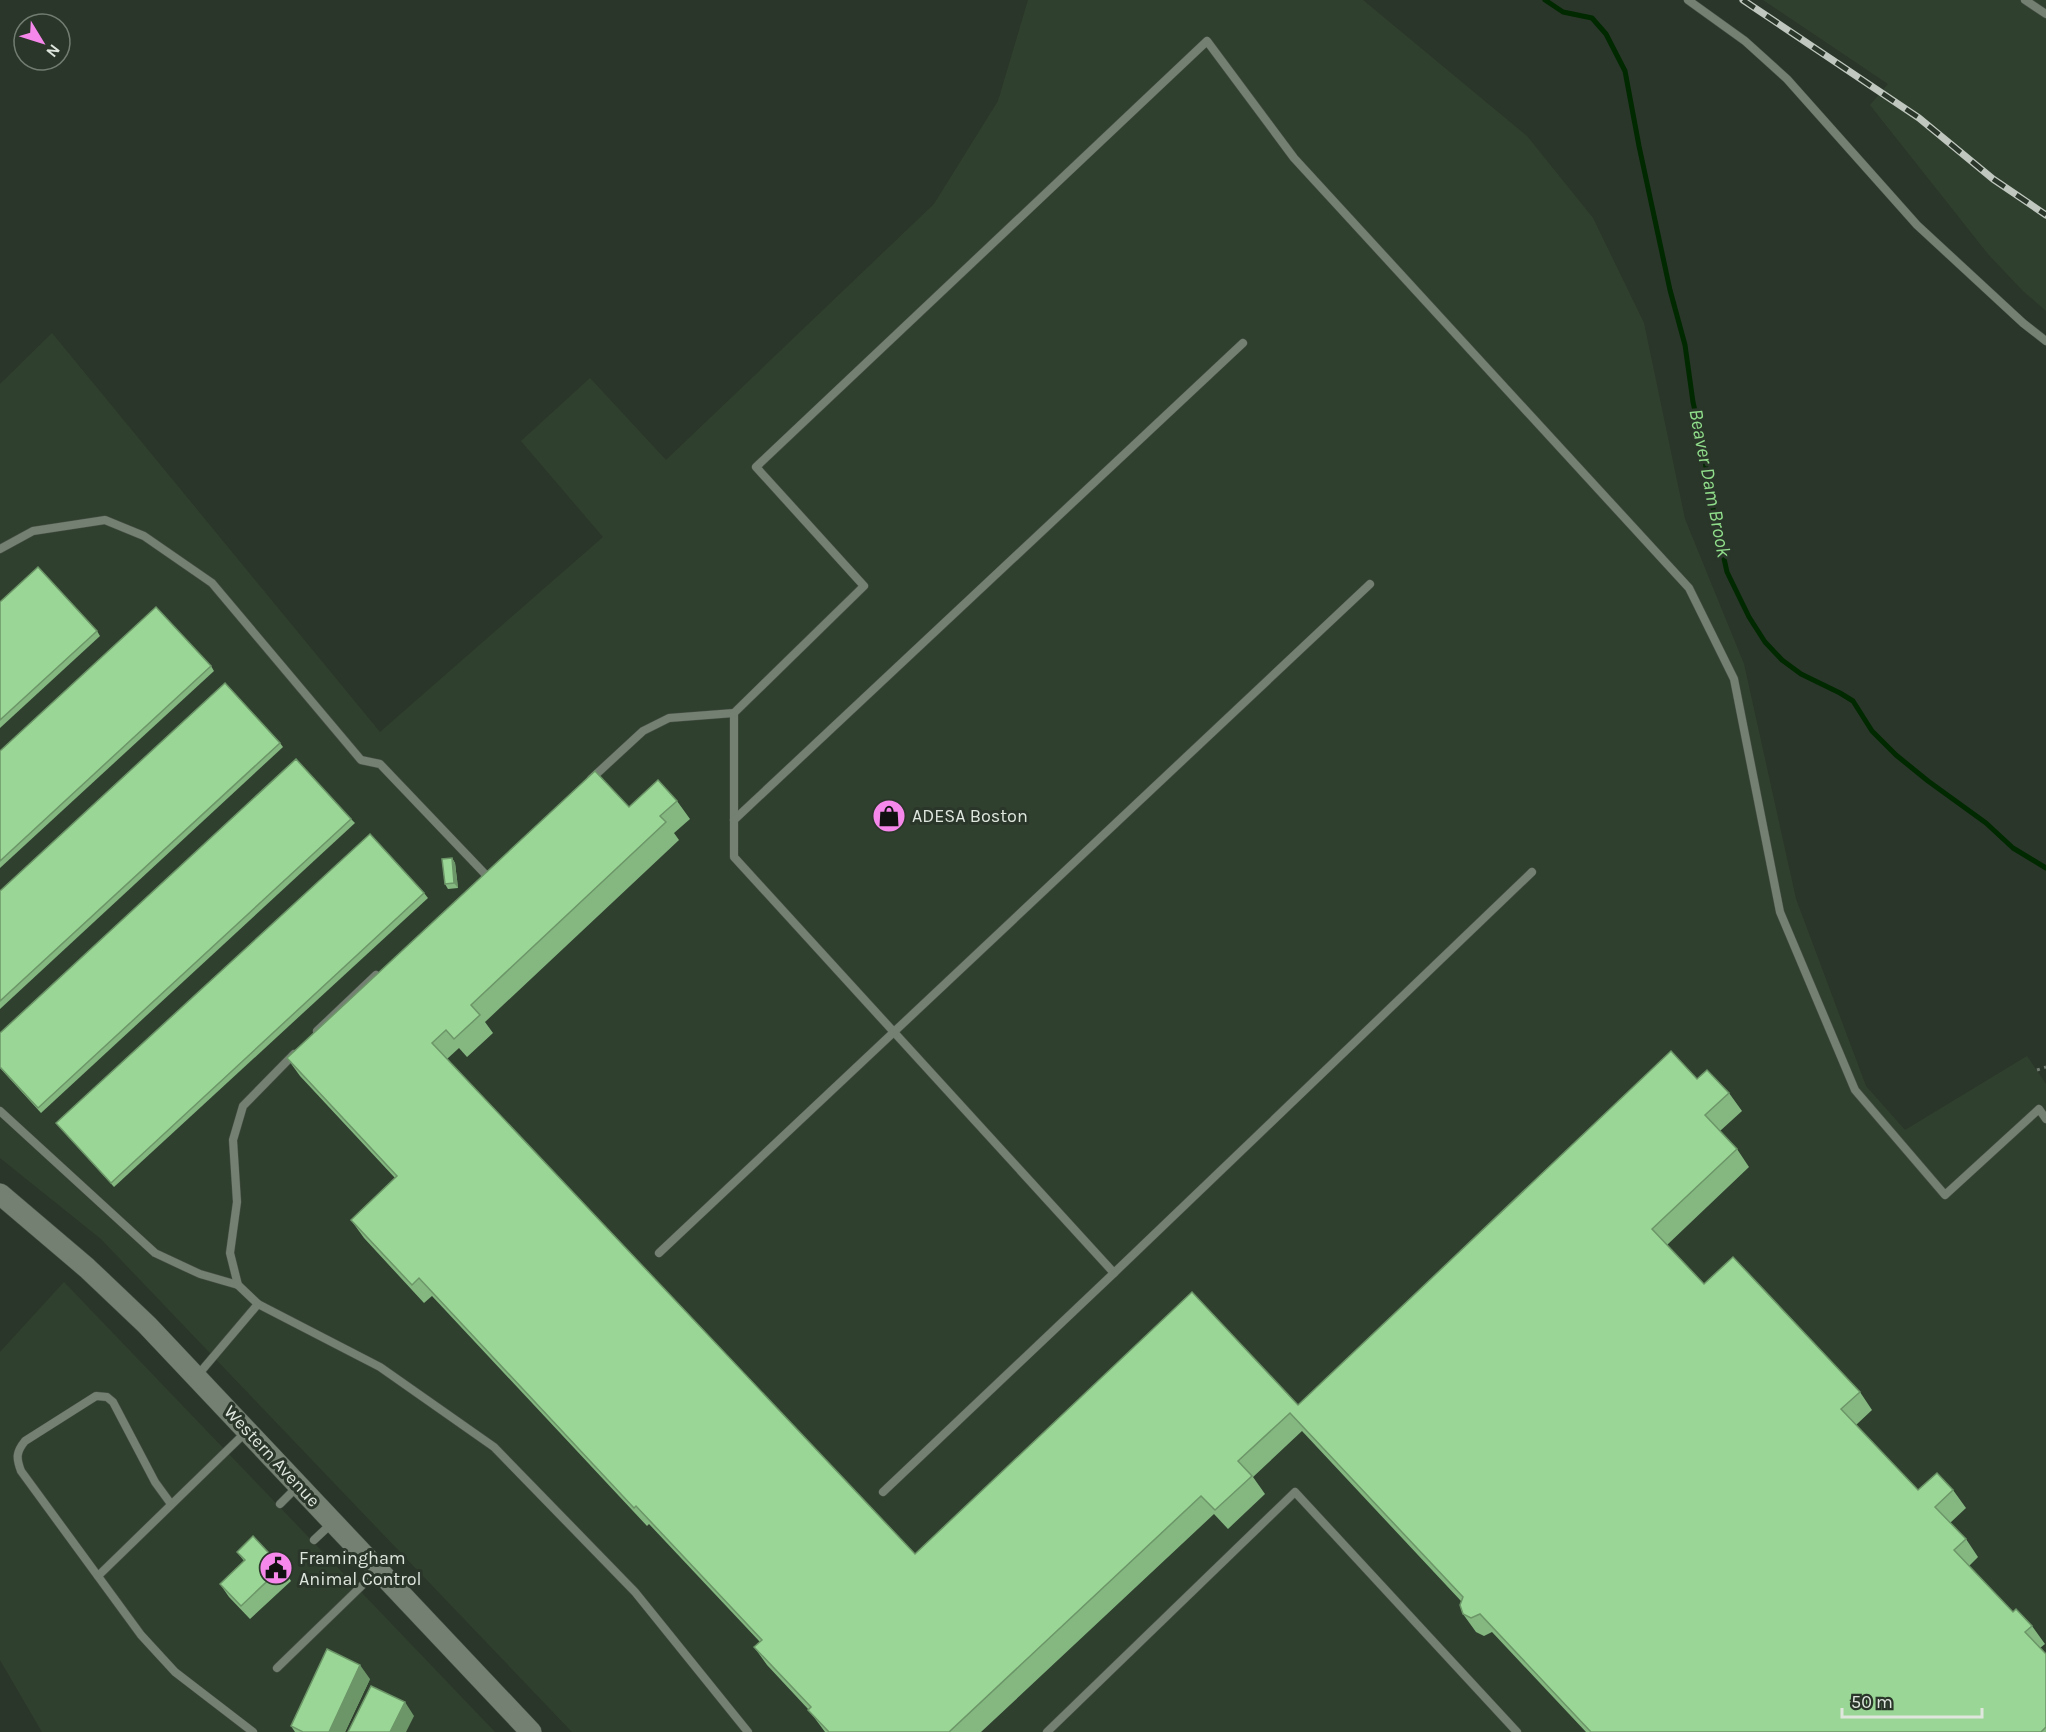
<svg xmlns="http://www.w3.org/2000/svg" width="2046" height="1732" font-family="Karla,sans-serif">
  <rect width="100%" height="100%" fill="#2a3629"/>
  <g fill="#30402f">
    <path d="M1028,0H1363L1527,136L1593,218L1644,323L1685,519L1744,664L1796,899L1866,1086L1905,1130L2027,1056L2046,1084V1732H572L101,1239L0,1158V384L52,333L380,732L603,537L521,441L590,378L666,460L934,204L998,101Z"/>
    <path d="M1763,0H2046V311L2023,291L1988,254L1870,105L1888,84Z"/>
    <path d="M64,1282L341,1571L495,1732H42L0,1660V1352Z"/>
  </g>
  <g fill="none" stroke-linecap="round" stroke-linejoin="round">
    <path stroke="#002900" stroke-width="5" d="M1545,0L1563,12L1592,18L1606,34L1625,71L1639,146L1670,290L1685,345L1693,402L1705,457L1707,481L1727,572L1749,617L1765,642L1782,660L1801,674L1840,693L1853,701L1872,731L1896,755L1928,781L1986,823L2013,848L2046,868"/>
    <defs>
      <g id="lane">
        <path d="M1688,0L1745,41L1787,79L1917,225L2023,323L2046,341"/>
        <path d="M2025,0L2046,14"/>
        <path d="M0,549L33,531L105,520L144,536L212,583L361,760L380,764L486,875"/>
        <path d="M734,713V857L1114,1273L1532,872"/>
        <path d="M591,779L643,731L669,718L734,713L864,586L756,467L1207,41L1294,158L1689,588L1734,679L1780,912L1855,1090L1945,1195L2039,1109L2046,1119"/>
        <path d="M734,820L1243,343"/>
        <path d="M317,1031L376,975"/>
        <path d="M0,1111L155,1253L200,1274L238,1285"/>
        <path d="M659,1253L1370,584"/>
        <path d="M258,1304L380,1367L494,1447L635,1592L748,1732"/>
        <path d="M197,1376L258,1304L238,1285L230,1253L237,1202L233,1140L243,1106L294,1054"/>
        <path d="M883,1492L1114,1273"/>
        <path d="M171,1504L155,1482L113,1402L107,1397L96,1396L25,1441C16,1452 16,1458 21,1471L141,1635L175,1672L253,1732"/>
        <path d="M280,1504L298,1486"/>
        <path d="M314,1540L332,1523"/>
        <path d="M98,1576L246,1432"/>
        <path d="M277,1668L377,1571"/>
        <path d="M1047,1732L1295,1492L1517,1732"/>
      </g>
      <path id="secondary" d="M0,1194L87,1268L147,1325L531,1732"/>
    </defs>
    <use href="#lane" stroke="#485147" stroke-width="9"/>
    <use href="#secondary" stroke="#485147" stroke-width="22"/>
    <path stroke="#717b70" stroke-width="3" stroke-dasharray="3 4.5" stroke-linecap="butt" d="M2037,1070L2046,1067"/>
    <use href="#lane" stroke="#738072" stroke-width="8"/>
    <use href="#secondary" stroke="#738072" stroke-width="21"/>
    <defs>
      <path id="rail" d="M1743,0L1919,118L1993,179L2046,215"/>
    </defs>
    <use href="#rail" stroke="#bfc7be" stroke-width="7"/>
    <use href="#rail" stroke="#2a3629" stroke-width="4.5" stroke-dasharray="14" stroke-linecap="butt"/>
  </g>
  <g fill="#84b880">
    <path d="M0,602L97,631L100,636L0,728Z"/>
    <path d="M211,666L214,671L0,868V751Z"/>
    <path d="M280,743L283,747L0,1009V891Z"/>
    <path d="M677,801L690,819L674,833L679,840L485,1022L493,1033L467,1057L459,1048L447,1059L915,1554L1298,1405L1697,1079L1729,1093L1742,1111L1720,1131L1737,1149L1749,1167L1667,1245L1704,1284L1860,1392L1872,1410L1856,1425L1918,1490H1953L1966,1508L1950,1523L1966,1539L1978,1557L1969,1566L2013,1612L2032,1626L2045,1644L2040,1648L2046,1654V1732H1586L1492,1632L1484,1636L1476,1632L1463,1614L1461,1601L1302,1431L1253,1477L1265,1494L1228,1529L1214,1514L981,1732H825L808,1709L767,1665L754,1647L760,1642L649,1524L647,1526L432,1296L424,1303L364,1238L351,1220L395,1178L300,1076L287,1058L629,807Z"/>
    <path d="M351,819L355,823L41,1113L0,1068V1033Z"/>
    <path d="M452,858L455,863L458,888L448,889L445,884Z"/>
    <path d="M424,893L428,898L114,1187L56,1123Z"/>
    <path d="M237,1552L282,1567L291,1581L250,1619L229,1597L220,1584L244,1561Z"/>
    <path d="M370,1679L345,1732H295L291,1726Z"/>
  </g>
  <g fill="#6c9668">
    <path d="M452,858L455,863L458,888L454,883Z"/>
    <path d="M360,1665L370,1679L345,1732H329Z"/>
    <path d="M405,1702L414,1716L406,1732H390Z"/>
  </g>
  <g fill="#9ad695" stroke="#6c9668" stroke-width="1.5">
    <path d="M38,567L97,631L0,720V602Z"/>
    <path d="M156,607L211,666L0,861V751Z"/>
    <path d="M225,683L280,743L0,1001V891Z"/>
    <path d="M296,759L351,819L38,1108L0,1067V1033Z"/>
    <path d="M595,771L629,807L658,780L677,801L660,816L666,822L471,1005L480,1015L454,1039L446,1030L432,1043L915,1554L1192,1292L1298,1405L1671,1051L1697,1079L1707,1070L1729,1093L1705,1115L1737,1149L1652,1229L1704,1284L1733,1257L1860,1392L1841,1409L1918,1490L1937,1473L1953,1490L1935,1507L1966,1539L1954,1550L2013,1612L2016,1609L2032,1626L2025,1632L2046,1654V1727L2041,1732H1591L1480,1614L1471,1618L1463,1614L1460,1605L1463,1597L1290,1413L1238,1461L1252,1476L1215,1510L1201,1496L949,1732H829L808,1710L811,1707L754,1647L762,1640L636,1506L634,1508L419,1278L412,1285L351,1220L397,1176L287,1058Z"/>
    <path d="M370,834L424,893L111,1183L56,1123Z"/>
    <path d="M452,858L454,883L445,884L442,859Z"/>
    <path d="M253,1536L282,1567L241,1606L220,1584L245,1560L237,1552Z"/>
    <path d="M327,1649L360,1665L329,1732H303L291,1726Z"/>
    <path d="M371,1686L405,1702L390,1732H348Z"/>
  </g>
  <defs>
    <symbol id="shop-disc" viewBox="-11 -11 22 22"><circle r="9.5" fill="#f788eb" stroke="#2a3629"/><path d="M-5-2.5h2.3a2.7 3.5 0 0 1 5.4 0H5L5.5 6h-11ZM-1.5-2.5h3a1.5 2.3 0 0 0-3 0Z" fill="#111"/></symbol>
    <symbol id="civic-disc" viewBox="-11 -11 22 22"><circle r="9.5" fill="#f788eb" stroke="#2a3629"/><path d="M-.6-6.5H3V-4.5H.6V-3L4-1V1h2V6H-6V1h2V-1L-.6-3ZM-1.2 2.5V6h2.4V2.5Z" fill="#111"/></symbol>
  </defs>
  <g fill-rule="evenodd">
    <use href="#shop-disc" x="870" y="797" width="38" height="38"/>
    <use href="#civic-disc" x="257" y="1549" width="38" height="38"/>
  </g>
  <g text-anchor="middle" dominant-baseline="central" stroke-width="6" stroke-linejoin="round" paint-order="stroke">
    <g font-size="18" fill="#dfe6de" stroke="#2a3629" text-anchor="start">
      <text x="912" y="816">ADESA Boston</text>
      <text x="299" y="1558">Framingham<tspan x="299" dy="21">Animal Control</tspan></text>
    </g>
    <g font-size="18" fill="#dfe6de" stroke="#2a3629">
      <text transform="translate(272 1456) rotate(47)">Western Avenue</text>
    </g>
    <g font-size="20" font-style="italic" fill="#90de8b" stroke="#2a3629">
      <text transform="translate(1710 483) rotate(79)">Beaver Dam Brook</text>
    </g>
  </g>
  <g transform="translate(42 42) rotate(128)"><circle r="28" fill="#2a3629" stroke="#727c71" stroke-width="1.5"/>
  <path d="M0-4.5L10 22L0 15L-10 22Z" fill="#f788eb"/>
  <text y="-9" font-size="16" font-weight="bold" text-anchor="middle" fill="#dfe6de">N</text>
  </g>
  <path d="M1842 1708v9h140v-9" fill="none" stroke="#dfe6de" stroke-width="3"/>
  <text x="1851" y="1708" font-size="18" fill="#dfe6de" stroke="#2a3629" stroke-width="4.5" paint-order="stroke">50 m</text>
</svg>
